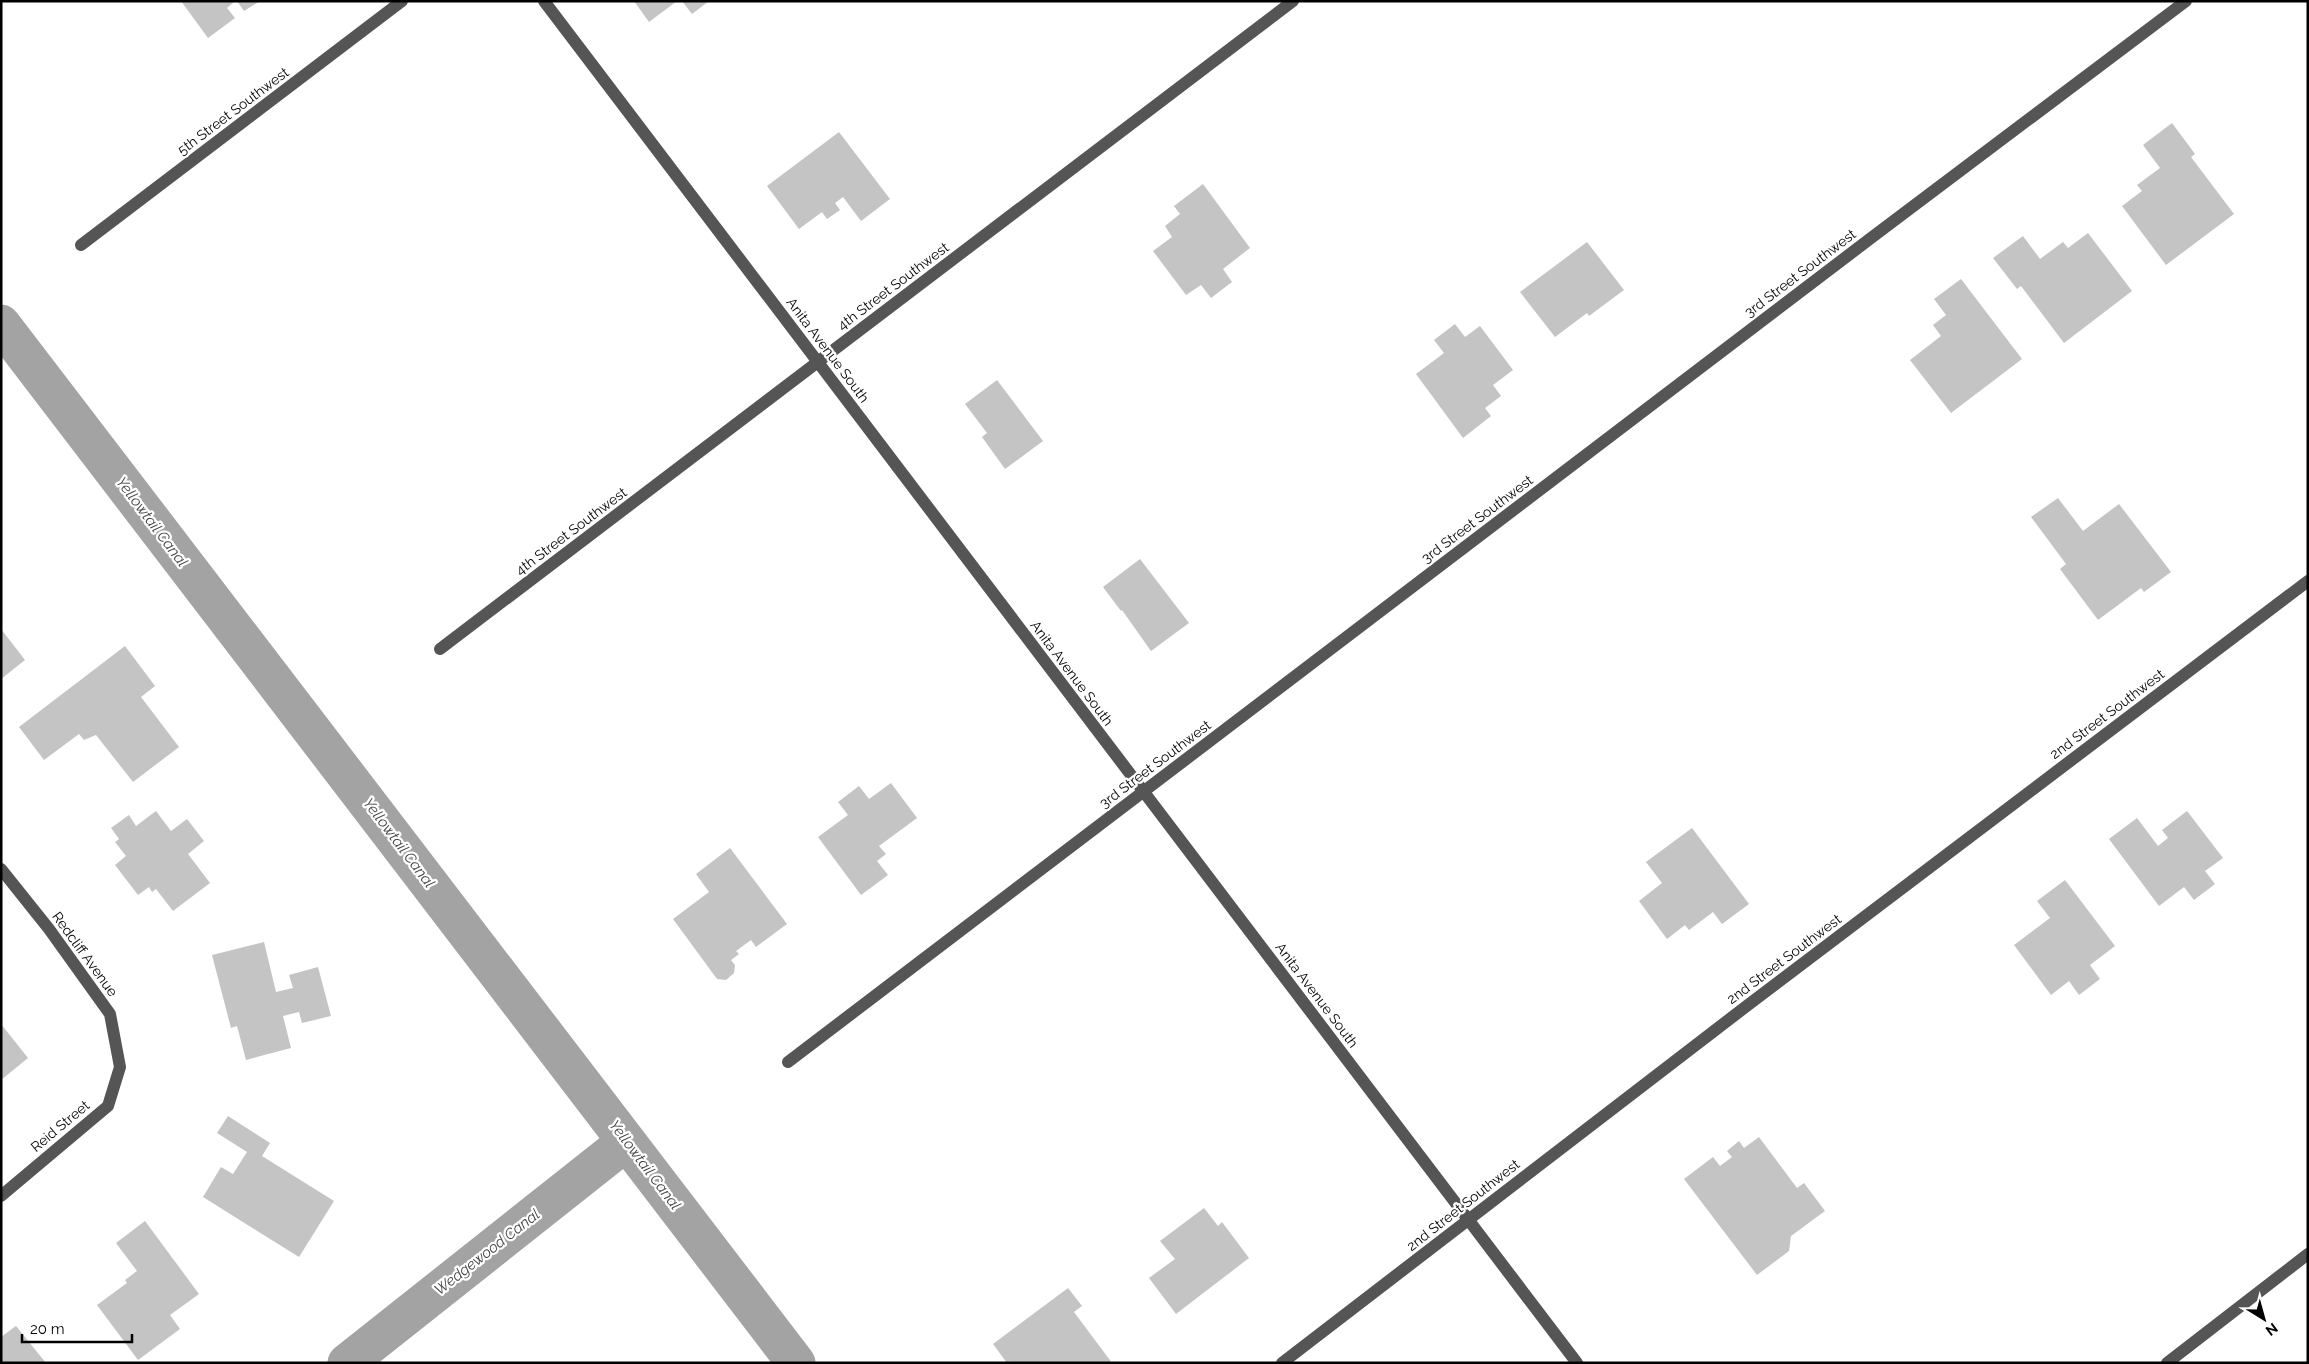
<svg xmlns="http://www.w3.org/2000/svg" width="2309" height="1364" font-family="Raleway,sans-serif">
  <rect width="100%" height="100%" fill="#fff"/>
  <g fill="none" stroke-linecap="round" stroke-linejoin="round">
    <g stroke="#a3a3a3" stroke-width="39">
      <path d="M1,324L796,1363"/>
      <path d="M347,1363L626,1142"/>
    </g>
  </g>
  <g fill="#c4c4c4">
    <path d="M181,1H235L227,8L235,18L208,38Z"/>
    <path d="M237,1H260L244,11Z"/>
    <path d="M634,1H677L649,22Z"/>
    <path d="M682,1H709L692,14Z"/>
    <path d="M2172,123L2195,154L2191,157L2234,214L2166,265L2122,206L2142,191L2137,185L2160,168L2143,145Z"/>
    <path d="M839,132L890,199L861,221L843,197L835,203L840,210L827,219L822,212L799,229L767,186Z"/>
    <path d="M1203,184L1250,248L1223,269L1232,282L1211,298L1201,285L1186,295L1153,251L1172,237L1165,226L1180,214L1174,206Z"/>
    <path d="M2088,233L2132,291L2064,343L2021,286L2017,289L1993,258L2023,236L2040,259L2063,242L2068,248Z"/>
    <path d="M1587,242L1624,290L1589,316L1587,313L1555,337L1520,292Z"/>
    <path d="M1961,279L2022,359L1951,413L1910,360L1941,336L1933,325L1946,315L1934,299Z"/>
    <path d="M1455,324L1465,337L1480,326L1513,370L1493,385L1501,396L1485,408L1491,416L1463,438L1416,374L1444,353L1434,340Z"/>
    <path d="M997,380L1043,441L1005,469L982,437L987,433L965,404Z"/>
    <path d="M2058,498L2083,531L2119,504L2171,572L2144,592L2141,588L2098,620L2060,569L2066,564L2031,517Z"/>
    <path d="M1140,559L1189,623L1151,651L1122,610L1121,611L1103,587Z"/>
    <path d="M1,629L25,660L1,679Z"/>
    <path d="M125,646L155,686L141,697L179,747L133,782L96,735L84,740L79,734L44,760L19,727Z"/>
    <path d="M891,783L917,818L879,846L886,854L877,861L888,875L861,895L818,837L848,815L838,802L859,786L869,799Z"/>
    <path d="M156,811L171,831L187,819L204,841L188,854L210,883L173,911L156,889L152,892L149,887L138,895L115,865L126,856L115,842L119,839L111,828L129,815L136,826Z"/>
    <path d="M2187,811L2223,858L2205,871L2215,884L2194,900L2184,887L2159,906L2109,839L2137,818L2158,846L2168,838L2162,830Z"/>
    <path d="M1692,828L1749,904L1722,924L1713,912L1689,930L1685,925L1667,939L1639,901L1662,883L1646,862Z"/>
    <path d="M730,848L787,924L756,947L751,940L736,951L739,954L731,960L735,965L734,973L726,980L717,979L673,919L709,892L696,874Z"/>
    <path d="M2065,880L2115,946L2090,965L2100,979L2079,995L2069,981L2051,995L2014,945L2050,918L2037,901Z"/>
    <path d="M264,942L276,992L293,988L289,975L318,967L331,1016L302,1023L299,1012L283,1016L291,1048L246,1060L237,1026L231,1028L212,955Z"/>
    <path d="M1,1024L28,1058L1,1080Z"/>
    <path d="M228,1116L270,1143L262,1156L334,1201L299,1257L203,1197L221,1167L233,1174L247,1152L217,1133Z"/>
    <path d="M1759,1137L1797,1188L1804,1183L1825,1211L1791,1236L1789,1251L1757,1275L1684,1179L1713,1157L1720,1166L1732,1157L1727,1151L1739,1141L1744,1148Z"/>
    <path d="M1204,1208L1218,1226L1222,1222L1249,1258L1176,1314L1149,1278L1175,1259L1160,1241Z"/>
    <path d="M145,1221L199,1294L170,1315L180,1329L138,1360L97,1305L127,1283L125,1280L137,1271L116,1243Z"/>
    <path d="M1068,1288L1082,1306L1074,1312L1112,1363H1012L1010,1361L1007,1363L993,1344Z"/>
    <path d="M16,1326L46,1363H1V1337Z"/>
  </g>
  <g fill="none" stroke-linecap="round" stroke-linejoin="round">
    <g stroke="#555" stroke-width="12">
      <path d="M544,1L1577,1363"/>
      <path d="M81,245L402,1"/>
      <path d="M440,649L1293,1"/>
      <path d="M1,869L49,929L110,1014L120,1067L108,1106L1,1196"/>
      <path d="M788,1062L1871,238L2186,1"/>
      <path d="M1282,1363L1744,1008L2308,581"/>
      <path d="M2167,1363L2308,1254"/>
    </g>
  </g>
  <g text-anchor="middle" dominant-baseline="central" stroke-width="4.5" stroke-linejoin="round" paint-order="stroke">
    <g font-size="14" fill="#000" stroke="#fff">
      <text transform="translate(233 111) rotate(-37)">5th Street Southwest</text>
      <text transform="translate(1800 273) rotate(-37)">3rd Street Southwest</text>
      <text transform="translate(893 286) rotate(-37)">4th Street Southwest</text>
      <text transform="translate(828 350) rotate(53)">Anita Avenue South</text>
      <text transform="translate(1477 519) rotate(-37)">3rd Street Southwest</text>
      <text transform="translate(571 531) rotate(-37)">4th Street Southwest</text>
      <text transform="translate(1072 673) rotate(53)">Anita Avenue South</text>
      <text transform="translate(2107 714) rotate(-37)">2nd Street Southwest</text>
      <text transform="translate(1155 764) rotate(-37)">3rd Street Southwest</text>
      <text transform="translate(85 954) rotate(54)">Redcliff Avenue</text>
      <text transform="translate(1784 959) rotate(-37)">2nd Street Southwest</text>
      <text transform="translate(1317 995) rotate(53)">Anita Avenue South</text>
      <text transform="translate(60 1126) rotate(-40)">Reid Street</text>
      <text transform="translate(1463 1205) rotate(-38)">2nd Street Southwest</text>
    </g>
    <g font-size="15" font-style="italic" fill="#444" stroke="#fff">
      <text transform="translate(152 522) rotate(53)">Yellowtail Canal</text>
      <text transform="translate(399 843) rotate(53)">Yellowtail Canal</text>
      <text transform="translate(645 1165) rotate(53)">Yellowtail Canal</text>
      <text transform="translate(487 1252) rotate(-38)">Wedgewood Canal</text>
    </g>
  </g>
  <rect width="2309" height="1364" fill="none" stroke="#000000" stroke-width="5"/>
  <g transform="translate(2264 1319) rotate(143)" stroke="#ffffff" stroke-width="4" paint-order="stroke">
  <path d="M0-4L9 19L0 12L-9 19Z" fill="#000000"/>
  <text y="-8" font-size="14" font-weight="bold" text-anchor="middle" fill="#000000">N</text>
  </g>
  <path d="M22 1334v8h110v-8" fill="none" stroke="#000000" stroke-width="2.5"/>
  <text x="30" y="1334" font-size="15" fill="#000000" stroke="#ffffff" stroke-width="4" paint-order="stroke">20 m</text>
</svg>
